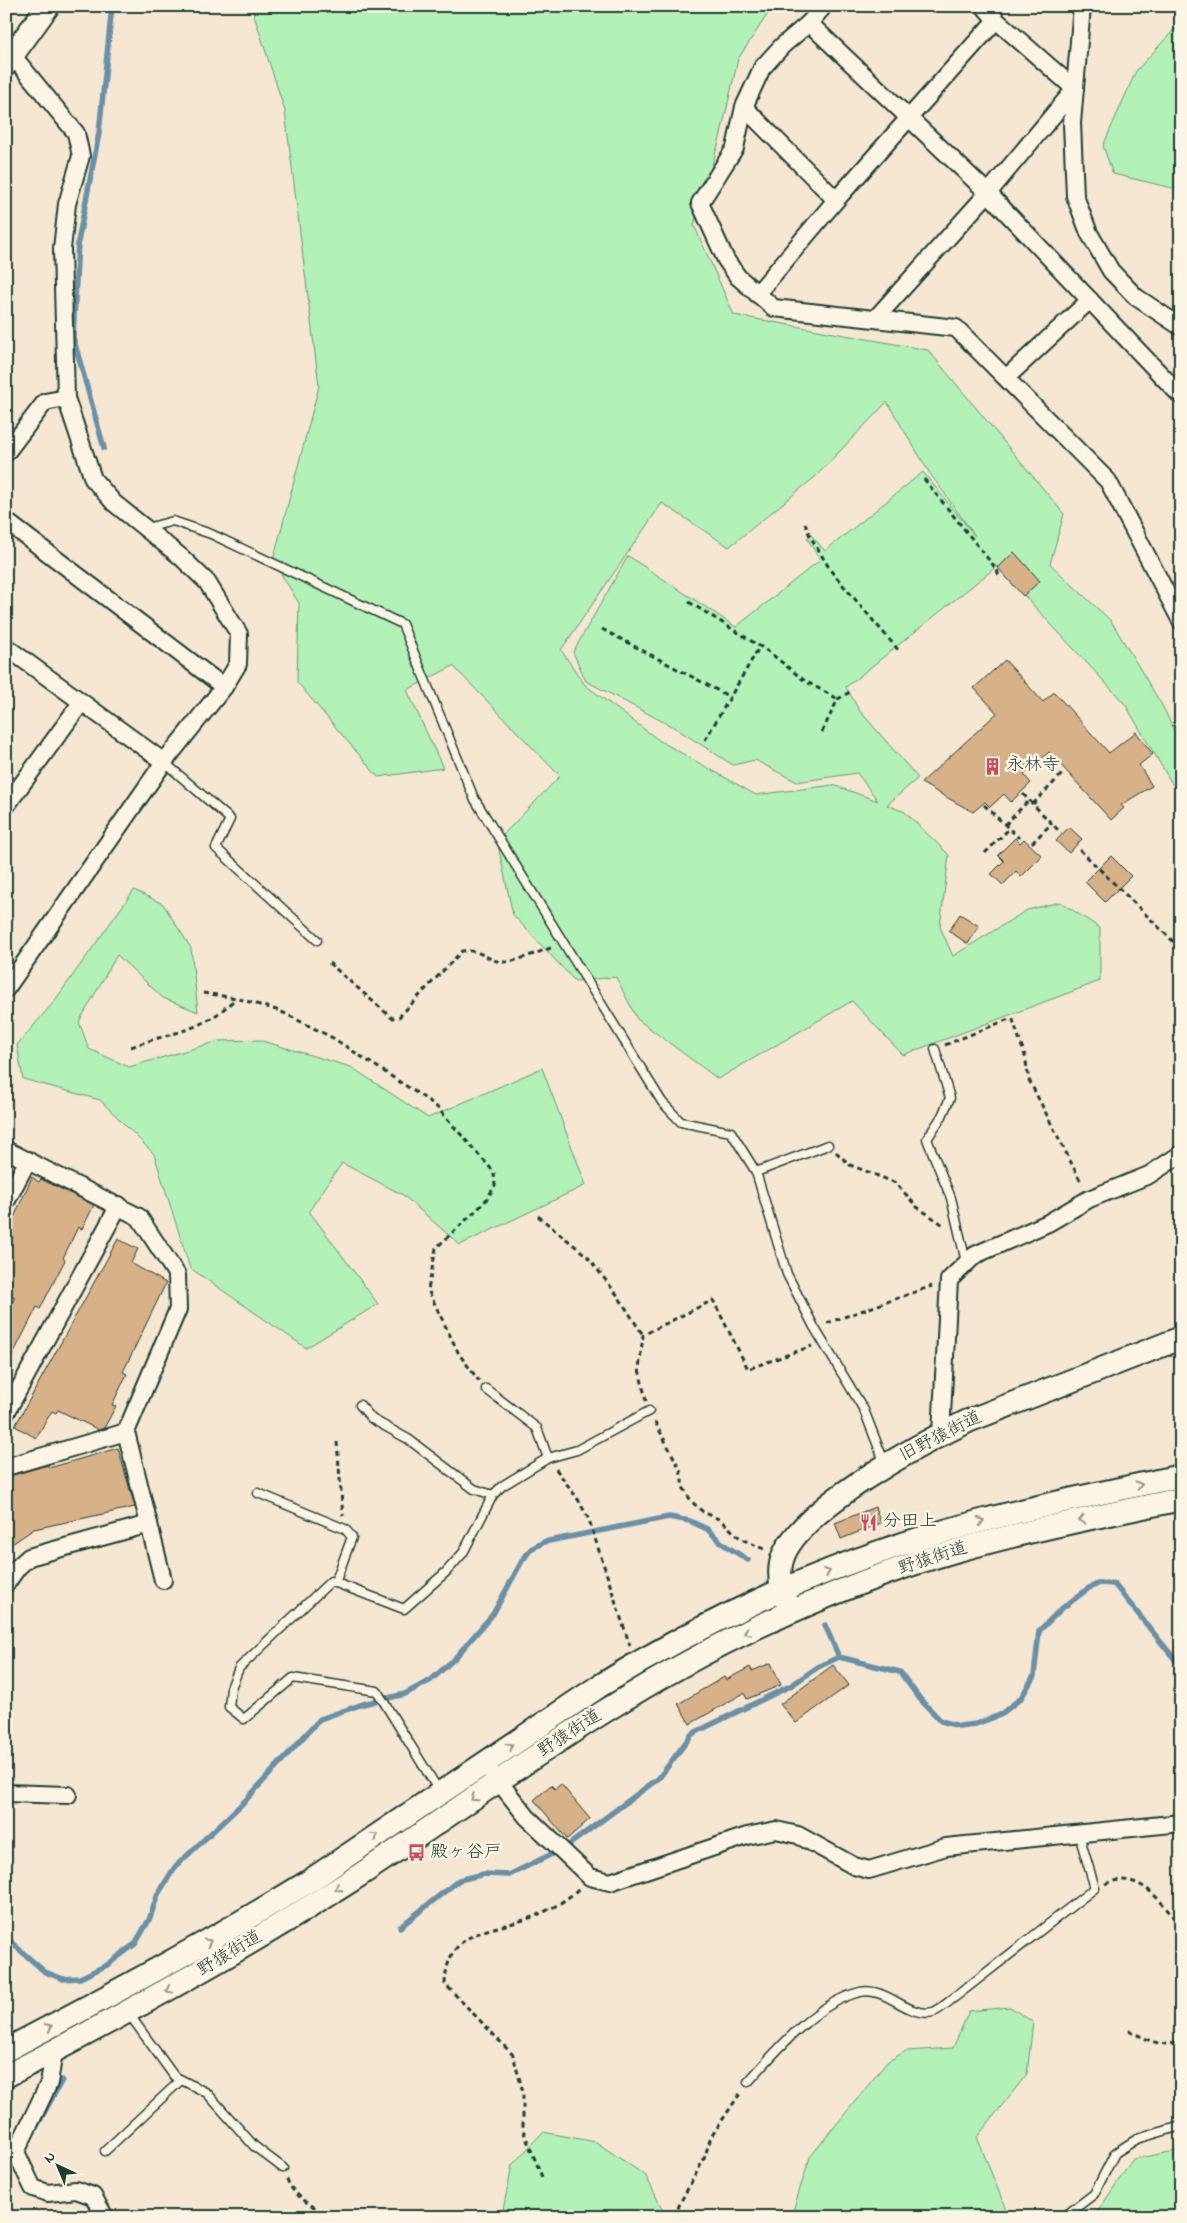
<svg xmlns="http://www.w3.org/2000/svg" width="1187" height="2223" font-family="'Indie Flower','Klee One',sans-serif">
  <rect width="100%" height="100%" fill="#f5e7d2"/>
  <filter id="ink" filterUnits="userSpaceOnUse"><feTurbulence type="fractalNoise" baseFrequency=".02" numOctaves="2"/><feDisplacementMap in="SourceGraphic" scale="10" xChannelSelector="R" yChannelSelector="G"/><feConvolveMatrix kernelMatrix="1 2 1 2 8 2 1 2 1" color-interpolation-filters="sRGB"/></filter>
  <g filter="url(#ink)">
    <g fill="#b2f1b8" stroke="#689776" fill-rule="evenodd">
      <path d="M251,6H773L738,59L720,138L694,225L734,315L928,350L1064,514L1050,564L1111,621L1163,707L1181,745V799L1125,704L997,566L846,687L859,710L918,778L887,805L905,812L949,855L940,927L953,956L1027,910L1060,902L1100,928V981L903,1055L852,1001L718,1079L637,1019L616,977L575,981L513,915L497,841L560,776L453,666L407,690L443,768L378,777L297,682L299,603L273,561L319,386L285,111ZM887,402L929,472L975,536L923,472L825,551L811,535L807,538L820,560L736,627L628,556L573,652L586,681L675,728L733,765L755,760L797,782L857,773L878,801L833,785L756,795L660,741L585,685L561,650L662,503L729,547L815,477Z"/>
      <path d="M1181,22V190L1113,174L1103,146L1136,71Z"/>
      <path d="M134,890L163,904L191,948L198,1012L163,998L117,955L79,1022L89,1049L129,1067L219,1041L259,1040L351,1067L428,1118L542,1068L586,1185L460,1245L403,1195L342,1163L309,1211L378,1304L306,1348L190,1268L154,1154L100,1100L23,1079L17,1045L53,1003Z"/>
      <path d="M1010,2007L1033,2022L1027,2074L977,2137L1009,2217H791L810,2157L887,2062L906,2051L953,2048L969,2011Z"/>
      <path d="M543,2132L596,2142L646,2176L666,2217H508L503,2210L512,2165Z"/>
      <path d="M1181,2150V2217H1094L1133,2159Z"/>
    </g>
    <g fill="none" stroke-linecap="round" stroke-linejoin="round">
      <g stroke="#6890a7" stroke-width="5.5">
        <path d="M104,448L73,337L78,242L99,133L112,6"/>
        <path d="M825,1625L839,1657L900,1672L920,1699L941,1721L959,1726L976,1724L1000,1715L1021,1698L1034,1676L1039,1631L1061,1609L1089,1588L1100,1583L1114,1584L1181,1667"/>
        <path d="M570,1844L659,1778L692,1734L792,1685L818,1667L839,1657"/>
        <path d="M400,1927L459,1880L484,1874L509,1875L552,1854"/>
        <path d="M6,1934L13,1944L45,1972L63,1979L80,1978L107,1965L135,1944L149,1920L158,1894L175,1867L246,1800L320,1719L363,1704L405,1694L431,1680L454,1659L493,1614L522,1561L531,1549L544,1542L669,1517L690,1521L707,1529L723,1544L748,1560"/>
        <path d="M32,2135L62,2080"/>
        <path d="M6,2172L16,2157"/>
      </g>
    </g>
    <g fill="#d7b188" stroke="#1f3d34">
      <path d="M1014,552L1040,581L1023,596L998,568Z"/>
      <path d="M1005,660L1043,702L1054,692L1109,753L1136,732L1153,754L1139,765L1152,786L1121,805L1124,808L1111,820L1049,752L1024,775L1031,783L1011,802L1004,794L990,807L985,802L973,812L921,783L997,713L974,688Z"/>
      <path d="M1069,827L1082,839L1069,853L1056,841Z"/>
      <path d="M1015,838L1020,843L1024,839L1042,856L1021,877L1016,871L1003,885L991,874L1004,861L998,855Z"/>
      <path d="M1111,856L1131,876L1105,902L1085,882Z"/>
      <path d="M960,914L979,926L968,944L949,931Z"/>
      <path d="M32,1177L39,1182L41,1179L94,1205L82,1229L78,1227L63,1258L65,1260L40,1309L37,1307L6,1368V1314L15,1297L6,1292V1235Z"/>
      <path d="M118,1239L138,1249L131,1263L166,1283L123,1372L127,1374L112,1405L116,1406L104,1428L99,1430L58,1410L56,1413L52,1411L36,1438L15,1426Z"/>
      <path d="M118,1448L135,1507L34,1529L6,1548V1477L48,1465L49,1468Z"/>
      <path d="M875,1507L881,1523L841,1539L835,1523Z"/>
      <path d="M771,1663L781,1685L747,1699L744,1693L690,1724L678,1704L724,1677L726,1680L750,1667L752,1671Z"/>
      <path d="M833,1665L849,1685L796,1723L780,1704Z"/>
      <path d="M561,1784L590,1819L567,1839L534,1800L551,1785L555,1789Z"/>
    </g>
    <g fill="none" stroke-linecap="round" stroke-linejoin="round">
      <defs>
        <g id="lane">
          <path d="M147,528L173,521L211,534L402,624L474,798L662,1102L681,1122L731,1132L756,1172L787,1274L814,1327L864,1410L885,1464"/>
          <path d="M164,762L230,819L216,848L317,940"/>
          <path d="M935,1049L950,1098L942,1116L927,1139L951,1198L966,1262"/>
          <path d="M756,1172L828,1145"/>
          <path d="M486,1389L537,1428L548,1458"/>
          <path d="M360,1405L372,1419L408,1439L474,1489L493,1495"/>
          <path d="M258,1493L345,1529L352,1537L335,1583"/>
          <path d="M439,1791L377,1691L293,1678L244,1719L229,1707L231,1688L239,1668L331,1581L404,1609L446,1572L463,1553L493,1495L502,1486L548,1458L577,1450L649,1411"/>
          <path d="M129,2014L174,2076L207,2093L254,2146L283,2168"/>
          <path d="M748,2082C777,2050 817,2002 860,1992C887,1986 907,2018 933,2012C940,2010 949,2001 955,1997L1095,1888L1079,1835"/>
          <path d="M105,2151L181,2080"/>
          <path d="M1069,2213L1094,2194L1115,2153L1137,2139L1181,2126"/>
        </g>
        <g id="street">
          <path d="M824,6L809,23L782,46L762,68L744,107L735,148L700,203L726,260L738,277L774,308L956,328L1108,481L1181,621"/>
          <path d="M1082,6L1072,123L1075,196L1089,233L1111,271L1136,297L1181,327"/>
          <path d="M809,23L988,193L1181,396"/>
          <path d="M744,107L836,200"/>
          <path d="M757,294L836,200L996,20"/>
          <path d="M876,318L988,193L1075,89L996,20L984,6"/>
          <path d="M1007,377L1090,300"/>
          <path d="M6,453L45,402L66,398"/>
          <path d="M6,521L224,687"/>
          <path d="M6,647L164,762"/>
          <path d="M6,806L81,703"/>
          <path d="M6,989L164,762L224,687L238,664L239,634L207,582L181,557L114,503L93,479L66,398L62,249L67,204L81,156L76,133L13,56"/>
          <path d="M6,1150L139,1217L177,1275L178,1309L126,1432L6,1467"/>
          <path d="M6,1202L28,1160"/>
          <path d="M6,1413L119,1205"/>
          <path d="M126,1432L163,1580"/>
          <path d="M941,1434L949,1280L975,1255L1048,1223L1089,1199L1149,1175L1181,1154"/>
          <path d="M6,1584L18,1567L29,1557L149,1524"/>
          <path d="M492,1773L527,1817L590,1877L610,1882L747,1836L776,1830L798,1835L854,1866L869,1870L946,1847L1181,1823"/>
          <path d="M6,1793L68,1795"/>
          <path d="M54,2052L49,2083L16,2152L33,2188L48,2193L76,2190L93,2196L105,2217"/>
        </g>
        <g id="secondary">
          <path d="M6,64L48,6"/>
          <path d="M787,1602C780,1586 777,1570 784,1554C806,1505 920,1444 968,1421L1181,1338"/>
          <path d="M6,2050C109,1996 212,1941 311,1880L598,1687C717,1613 849,1555 985,1520C1050,1503 1116,1490 1181,1476"/>
          <path d="M6,2076C124,2015 240,1952 352,1880C485,1793 612,1695 757,1627C820,1598 888,1570 955,1551C1029,1530 1105,1515 1181,1499"/>
        </g>
      </defs>
      <use href="#lane" stroke="#1f3d34" stroke-width="11"/>
      <use href="#street" stroke="#1f3d34" stroke-width="20"/>
      <use href="#secondary" stroke="#1f3d34" stroke-width="26"/>
      <g stroke="#1f3d34" stroke-width="3" stroke-dasharray="5 4" stroke-linecap="butt">
        <path d="M924,479L997,570L1000,579"/>
        <path d="M805,523L810,536L831,571L900,652"/>
        <path d="M689,602L769,652L805,681L838,699"/>
        <path d="M602,629L730,697"/>
        <path d="M822,732L838,699L853,690"/>
        <path d="M705,740L760,646"/>
        <path d="M1023,794L1061,833"/>
        <path d="M1033,804L1063,773"/>
        <path d="M984,805L1019,838"/>
        <path d="M1005,825L1029,800"/>
        <path d="M1032,843L1052,823"/>
        <path d="M1080,850L1181,949"/>
        <path d="M985,853L1009,829"/>
        <path d="M329,963L392,1018L399,1017L462,951C482,949 487,961 503,962C517,962 537,952 551,948"/>
        <path d="M203,993L236,998L280,1011L333,1038L435,1105L494,1172L495,1186L484,1203L436,1248L428,1290L459,1354L479,1381"/>
        <path d="M945,1045L1009,1019L1013,1020L1025,1056L1029,1080L1082,1184"/>
        <path d="M131,1047C173,1031 201,1033 235,999"/>
        <path d="M836,1152L850,1165L896,1183L917,1207L945,1226"/>
        <path d="M538,1216L587,1256L618,1296L643,1335"/>
        <path d="M827,1323L932,1286"/>
        <path d="M646,1401L639,1369L643,1335L713,1300L748,1369L812,1346"/>
        <path d="M655,1422L680,1469L683,1487L691,1501L703,1512L721,1520L741,1539L764,1549"/>
        <path d="M337,1442L343,1516"/>
        <path d="M556,1469L579,1501L589,1520L630,1646"/>
        <path d="M1105,1884C1139,1868 1163,1903 1181,1928"/>
        <path d="M1129,2030C1144,2039 1164,2049 1181,2041"/>
        <path d="M542,2177L523,2130V2092L513,2055L445,1984C447,1924 497,1933 537,1915C551,1909 568,1900 579,1888"/>
        <path d="M287,2179C292,2195 310,2204 323,2213L324,2217"/>
        <path d="M675,2217L680,2203L704,2159L711,2137L741,2092"/>
      </g>
      <use href="#lane" stroke="#fcf5e5" stroke-width="8"/>
      <use href="#street" stroke="#fcf5e5" stroke-width="16"/>
      <use href="#secondary" stroke="#fcf5e5" stroke-width="22"/>
    </g>
    <defs><path id="oneway-chevron" d="M-2-3.5L2.5 0L-2 3.5" fill="none" stroke-width="1.6" stroke-linecap="round" stroke-linejoin="round" transform="scale(1.25)"/></defs>
    <g stroke="#8e998c">
      <use href="#oneway-chevron" transform="translate(1139 1485) rotate(-13)"/>
      <use href="#oneway-chevron" transform="translate(1082 1520) rotate(168)"/>
      <use href="#oneway-chevron" transform="translate(981 1521) rotate(-15)"/>
      <use href="#oneway-chevron" transform="translate(827 1572) rotate(-21)"/>
      <use href="#oneway-chevron" transform="translate(747 1632) rotate(154)"/>
      <use href="#oneway-chevron" transform="translate(510 1746) rotate(-34)"/>
      <use href="#oneway-chevron" transform="translate(474 1798) rotate(146)"/>
      <use href="#oneway-chevron" transform="translate(375 1836) rotate(-34)"/>
      <use href="#oneway-chevron" transform="translate(338 1888) rotate(148)"/>
      <use href="#oneway-chevron" transform="translate(208 1942) rotate(-29)"/>
      <use href="#oneway-chevron" transform="translate(169 1990) rotate(151)"/>
      <use href="#oneway-chevron" transform="translate(49 2027) rotate(-28)"/>
    </g>
  </g>
  <defs>
    <symbol id="building-bare" viewBox="-9 -9 18 18"><path d="M-4-6H4V6H1V3H-1V6H-4ZM-2.5-4.3h1.7v1.8h-1.7ZM.8-4.3h1.7v1.8H.8ZM-2.5-1h1.7V.8h-1.7ZM.8-1h1.7V.8H.8Z" fill="#d1495b" stroke="#fcf5e5" stroke-width="2.5" paint-order="stroke"/></symbol>
    <symbol id="restaurant-bare" viewBox="-9 -9 18 18"><path d="M-5-6h1v4h1v-4h1v4h1v-4h1v5L-1.5 .5V6h-2V.5L-5-1ZM5-6V6H3V1.5H1.5Q1.5-4 5-6Z" fill="#d1495b" stroke="#fcf5e5" stroke-width="2.5" paint-order="stroke"/></symbol>
    <symbol id="bus-bare" viewBox="-9 -9 18 18"><path d="M-5-6H5V4H4V6H2V4H-2V6H-4V4H-5ZM-3.5-4V0h7V-4ZM-3.5 1.2v1.5H-2V1.2ZM2 1.2v1.5H3.5V1.2Z" fill="#d1495b" stroke="#fcf5e5" stroke-width="2.5" paint-order="stroke"/></symbol>
  </defs>
  <g fill-rule="evenodd">
    <use href="#building-bare" x="980" y="754" width="25" height="25"/>
    <use href="#restaurant-bare" x="856" y="1510" width="25" height="25"/>
    <use href="#bus-bare" x="404" y="1840" width="25" height="25"/>
  </g>
  <g text-anchor="middle" dominant-baseline="central" stroke-width="5" stroke-linejoin="round" paint-order="stroke">
    <g font-size="18" fill="#1f3d34" stroke="#fcf5e5" text-anchor="start">
      <text x="1006" y="766">永林寺</text>
      <text x="883" y="1522">分田上</text>
      <text x="430" y="1853">殿ヶ谷戸</text>
    </g>
    <g font-size="18" fill="#1f3d34" stroke="#fcf5e5">
      <text transform="translate(941 1437) rotate(-27)">旧野猿街道</text>
      <text transform="translate(933 1559) rotate(-18)">野猿街道</text>
      <text transform="translate(570 1734) rotate(-33)">野猿街道</text>
      <text transform="translate(230 1954) rotate(-31)">野猿街道</text>
    </g>
  </g>
  <rect width="1187" height="2223" fill="none" stroke="#fcf5e5" stroke-width="25"/>
  <rect x="12" y="12" width="1162" height="2198" fill="none" stroke="#1f3d34" stroke-width="2" filter="url(#ink)"/>
  <g transform="translate(58 2166) rotate(316)" stroke="#fcf5e5" stroke-width="4" paint-order="stroke">
  <path d="M0-4L9 19L0 12L-9 19Z" fill="#1f3d34"/>
  <text y="-8" font-size="14" font-weight="bold" text-anchor="middle" fill="#1f3d34">N</text>
  </g>
</svg>
